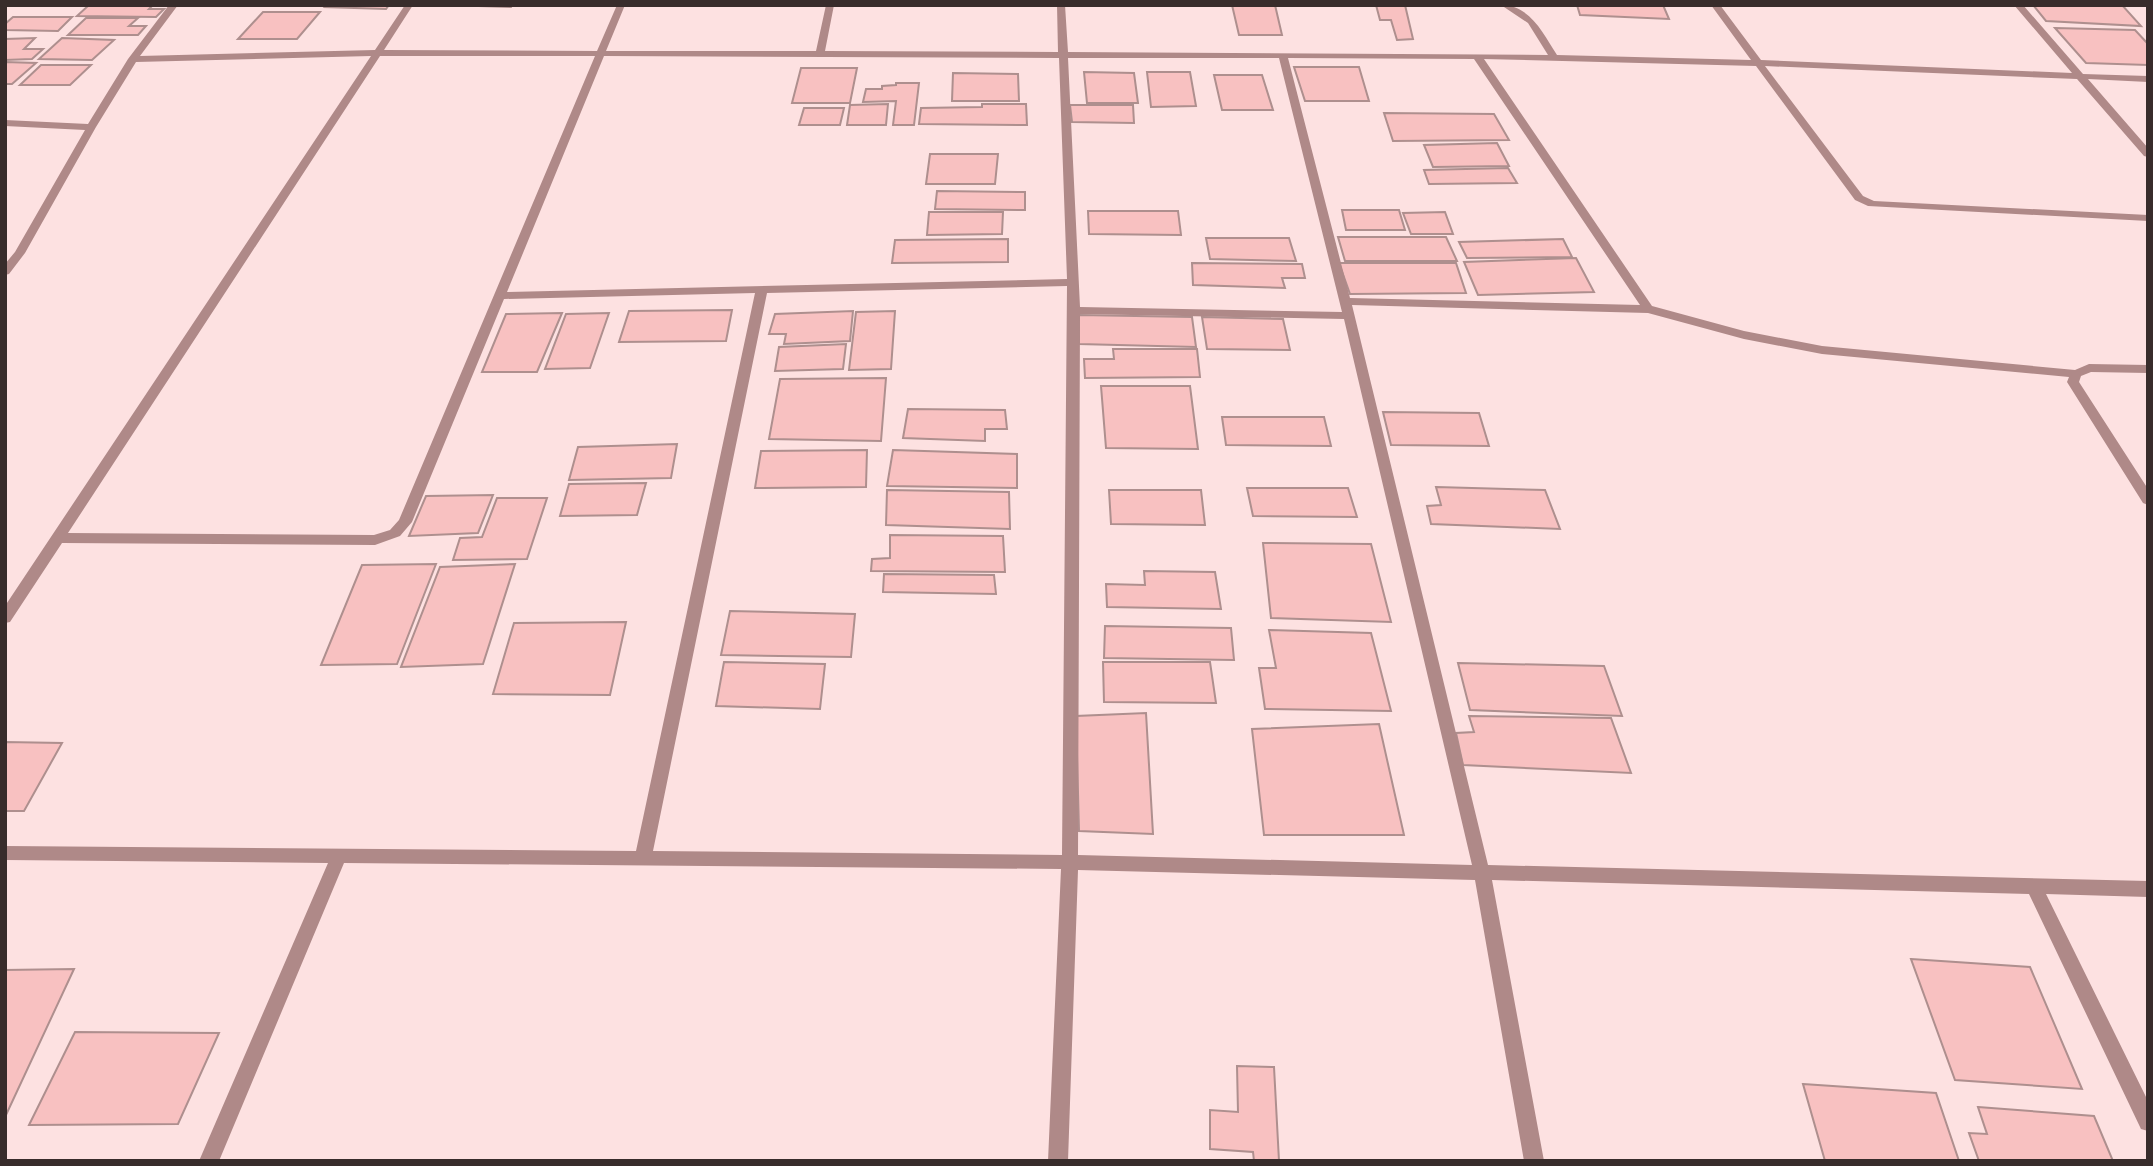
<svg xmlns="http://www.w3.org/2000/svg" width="2153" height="1166" font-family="Barlow,sans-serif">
  <rect width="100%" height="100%" fill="#fde1e1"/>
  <g fill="#f8c1c1" stroke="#ae8f8e" stroke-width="2">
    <path d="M89,5H153L149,9H164L156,17L77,16Z"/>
    <path d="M327,5H389L386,9L325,7Z"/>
    <path d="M447,5H512L511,7Z"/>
    <path d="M1232,5H1275L1282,35H1239Z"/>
    <path d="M1376,5H1405L1413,39L1397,40L1391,20H1380Z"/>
    <path d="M1577,5H1663L1669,19L1580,15Z"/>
    <path d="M2033,5H2122L2141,26L2046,21Z"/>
    <path d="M263,12H320L297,39H238Z"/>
    <path d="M13,17H72L58,31L5,30V24Z"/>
    <path d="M86,18H138L129,26H146L138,35H68Z"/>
    <path d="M2055,28L2135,30L2148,44V65L2086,63Z"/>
    <path d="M35,38L24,49H43L32,59L5,60V39Z"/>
    <path d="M62,38L114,40L92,60L39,59Z"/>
    <path d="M5,62L36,63L12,84H5Z"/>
    <path d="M41,65H91L70,85H20Z"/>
    <path d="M1294,67H1359L1369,101H1305Z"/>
    <path d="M801,68H857L850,103H792Z"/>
    <path d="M1084,72L1134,73L1138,103H1087Z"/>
    <path d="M1147,72H1190L1196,106L1151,107Z"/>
    <path d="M953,73L1018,74L1019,101H952Z"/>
    <path d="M1214,75H1262L1273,110H1222Z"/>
    <path d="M896,83H919L914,125H893L896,101L863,102L866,89H882V86L896,85Z"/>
    <path d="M888,104L886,125H847L850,105Z"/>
    <path d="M982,104H1026L1027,125L919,124L921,108L982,107Z"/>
    <path d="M1070,105H1133L1134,123L1072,122Z"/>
    <path d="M804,108H844L840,125H799Z"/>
    <path d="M1384,113L1494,114L1509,140L1393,141Z"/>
    <path d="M1497,143L1509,166L1433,167L1424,145Z"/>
    <path d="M930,154H998L995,184H926Z"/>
    <path d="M1508,168L1517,183L1429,184L1424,170Z"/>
    <path d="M937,191L1025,192V210L935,209Z"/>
    <path d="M1342,210H1399L1405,230H1346Z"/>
    <path d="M1088,211H1178L1181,235L1089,234Z"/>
    <path d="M929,212H1003L1002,234L927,235Z"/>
    <path d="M1445,212L1453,234H1411L1403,213Z"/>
    <path d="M1338,237H1446L1457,261H1345Z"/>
    <path d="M1206,238H1289L1296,261L1210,259Z"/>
    <path d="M1008,239V262L892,263L895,240Z"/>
    <path d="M1563,239L1572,257L1467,258L1459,242Z"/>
    <path d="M1576,258L1594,292L1478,295L1464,262Z"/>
    <path d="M1192,263L1302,264L1305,278H1282L1285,288L1193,285Z"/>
    <path d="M1339,263H1456L1466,293L1350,294Z"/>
    <path d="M732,310L726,341L619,342L629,311Z"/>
    <path d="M853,311L850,341L784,344L786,334H769L775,314Z"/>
    <path d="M895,311L891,369L849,370L856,312Z"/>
    <path d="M562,313L537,372H482L506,314Z"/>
    <path d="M609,313L590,368L545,369L566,314Z"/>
    <path d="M1079,315L1192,317L1196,347L1079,344Z"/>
    <path d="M1202,317L1283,319L1290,350L1207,349Z"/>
    <path d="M846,344L843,369L775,371L779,347Z"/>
    <path d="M1113,349H1197L1200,377L1085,378L1084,359H1114Z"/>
    <path d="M886,378L881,441L769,439L780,379Z"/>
    <path d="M1101,386H1190L1198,449L1106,448Z"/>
    <path d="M908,409L1005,410L1007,429H985V441L903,438Z"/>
    <path d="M1383,412L1479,413L1489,446L1391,445Z"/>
    <path d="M1222,417H1324L1331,446L1226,445Z"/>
    <path d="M677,444L671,478L569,480L578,447Z"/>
    <path d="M867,450L866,487L755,488L761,451Z"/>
    <path d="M893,450L1017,454V488L887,486Z"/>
    <path d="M646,483L637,515L560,516L569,484Z"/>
    <path d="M1436,487L1545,490L1560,529L1431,524L1427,506L1441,505Z"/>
    <path d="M1247,488H1348L1357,517L1253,516Z"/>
    <path d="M887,490L1009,492L1010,529L886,525Z"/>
    <path d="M1109,490H1201L1205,525L1111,524Z"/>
    <path d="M493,495L478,533L409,536L426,496Z"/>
    <path d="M497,498H547L527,559L453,560L460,538L482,537Z"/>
    <path d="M890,535L1003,536L1005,572L871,571L872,559L890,558Z"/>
    <path d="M1263,543L1371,544L1391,622L1271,618Z"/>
    <path d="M436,564L397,664L321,665L362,565Z"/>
    <path d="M515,564L483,664L401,667L440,567Z"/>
    <path d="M1144,571L1215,572L1221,609L1107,607L1106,584L1145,585Z"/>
    <path d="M884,574L994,575L996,594L883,592Z"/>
    <path d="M730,611L855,614L851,657L721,655Z"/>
    <path d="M626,622L610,695L493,694L514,623Z"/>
    <path d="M1105,626L1231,628L1234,660L1104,658Z"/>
    <path d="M1269,630L1371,633L1391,711L1265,709L1259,668H1276Z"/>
    <path d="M724,662L825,664L820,709L716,706Z"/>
    <path d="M1103,662H1210L1216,703L1104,702Z"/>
    <path d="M1458,663L1604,666L1622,716L1470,710Z"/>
    <path d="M1146,713L1153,834L1079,831L1076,716Z"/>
    <path d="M1469,716L1611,718L1631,773L1463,765L1456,733L1474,732Z"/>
    <path d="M1379,724L1404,835H1264L1252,729Z"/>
    <path d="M5,742L62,743L24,811H5Z"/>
    <path d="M1911,959L2030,967L2082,1089L1955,1080Z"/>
    <path d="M74,969L6,1115H5V970Z"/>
    <path d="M75,1032L219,1033L178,1124L29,1125Z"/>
    <path d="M1237,1066L1274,1067L1279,1161H1254L1253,1152L1210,1149V1110L1238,1112Z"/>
    <path d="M1803,1084L1936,1093L1959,1161H1825Z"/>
    <path d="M1978,1107L2094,1116L2113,1161H1979L1969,1133L1987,1134Z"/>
  </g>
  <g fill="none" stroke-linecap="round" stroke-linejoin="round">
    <path fill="#af8988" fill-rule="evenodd" d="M169,5H178L140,56L375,50L405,5H413L384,50L597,51L617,5H625L606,51H816L826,5H834L825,51L1058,52L1057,5H1065L1068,52L1548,55L1528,23L1501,5C1530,5 1543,33 1557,55L1751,60L1711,5H1720L1761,60L2072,73L2014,5H2023L2083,74L2148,76V82L2088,79L2148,148V157L2144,156L2077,79L1765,66L1863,196L1874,201L2148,215V221L1868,206L1855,200L1756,66L1484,59L1652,306L1744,331L1822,346L2075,370L2089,364L2148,365V373L2091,372L2081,376L2079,382L2148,489V505L2143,503L2067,382L2069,377L1822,354L1744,339L1648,313L1352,305L1488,865L2148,881V897L2046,894L2148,1101V1131L2141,1129L2029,894L1492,880L1544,1161H1524L1475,880L1078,870L1068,1161H1048L1061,869L344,863L219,1161H199L328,863L5,860V846L636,851L755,293L504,299L412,522L400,536L375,545L62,543L10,622L5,623V606L371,56L136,62L96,127L25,253L9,274L5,275V264L15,252L85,130L5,126V120L88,124L128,59ZM380,56H595L399,520L390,530L374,535L68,533ZM604,56L1059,58L1067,279L507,292ZM1068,58H1279L1342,312L1080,307ZM1288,58L1474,59L1640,305L1350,298ZM1067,286L1062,855L653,851L767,293ZM1080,314L1344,319L1472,865L1078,855Z"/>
  </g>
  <rect width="2153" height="1166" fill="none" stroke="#382c2b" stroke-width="14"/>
</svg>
